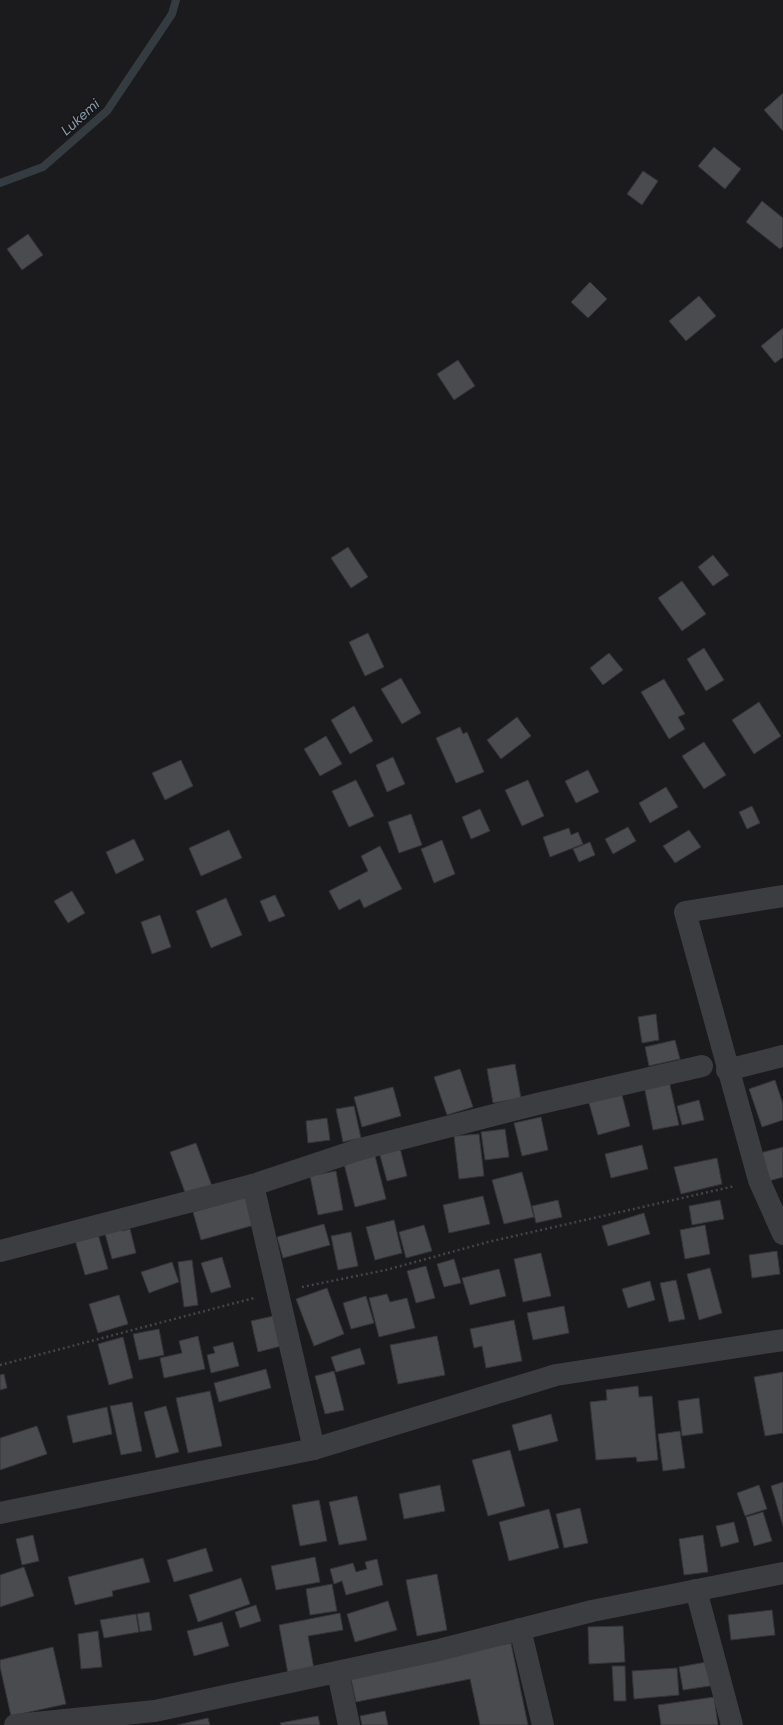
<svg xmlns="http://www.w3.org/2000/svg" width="783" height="1725" font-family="'DM Sans',sans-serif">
  <rect width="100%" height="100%" fill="#1b1b1d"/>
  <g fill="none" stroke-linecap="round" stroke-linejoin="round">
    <path stroke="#343c42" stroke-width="8" d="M0,183L43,167L107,111L172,14L176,0"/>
  </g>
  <g fill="#4a4b4f" stroke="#353539">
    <path d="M783,93V131L764,110Z"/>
    <path d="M714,147L741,169L725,189L698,166Z"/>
    <path d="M643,171L658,181L642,205L627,194Z"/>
    <path d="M762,201L783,218V246L780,249L746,222Z"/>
    <path d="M28,234L43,255L22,270L7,249Z"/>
    <path d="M590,282L607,299L588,318L571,302Z"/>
    <path d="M699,296L716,316L686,341L669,321Z"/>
    <path d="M783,328V357L775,363L761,346Z"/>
    <path d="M458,360L475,386L454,400L437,374Z"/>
    <path d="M348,547L368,577L351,588L331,558Z"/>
    <path d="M713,555L729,575L713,586L698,567Z"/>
    <path d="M682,581L706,614L682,631L658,598Z"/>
    <path d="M368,633L384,667L365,676L349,642Z"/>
    <path d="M704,648L724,680L706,691L687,659Z"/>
    <path d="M609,653L623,670L603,685L590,668Z"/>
    <path d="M401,678L421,713L402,724L381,689Z"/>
    <path d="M664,679L685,714L678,717L685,729L669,739L641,692Z"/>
    <path d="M759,702L781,736L754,754L732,720Z"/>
    <path d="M354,706L373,741L350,754L331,720Z"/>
    <path d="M517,717L531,736L501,759L487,740Z"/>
    <path d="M460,727L463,734L467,732L484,772L456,783L436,738Z"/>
    <path d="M326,736L342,764L320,776L304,749Z"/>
    <path d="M704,742L726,775L704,789L682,756Z"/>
    <path d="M393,757L405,784L387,792L376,765Z"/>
    <path d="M181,760L193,786L165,800L152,773Z"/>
    <path d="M588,770L599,792L576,803L565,781Z"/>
    <path d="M356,780L374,816L349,827L332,791Z"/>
    <path d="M528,780L544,816L522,826L505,790Z"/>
    <path d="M666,787L678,807L650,823L639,803Z"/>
    <path d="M752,806L760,823L747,829L739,812Z"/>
    <path d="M480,809L490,831L471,839L462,817Z"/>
    <path d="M411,814L422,845L399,853L388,822Z"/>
    <path d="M628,827L636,841L613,854L605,839Z"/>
    <path d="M569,828L571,835L578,832L583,844L550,857L543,837Z"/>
    <path d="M229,830L242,858L201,876L189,848Z"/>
    <path d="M689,830L701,847L675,863L663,846Z"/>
    <path d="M134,839L144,860L116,874L106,852Z"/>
    <path d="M442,840L455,874L434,883L421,849Z"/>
    <path d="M590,842L595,855L579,862L573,849Z"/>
    <path d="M380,846L402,889L364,908L360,899L339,910L329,891L368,871L361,856Z"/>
    <path d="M72,891L85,913L68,923L54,901Z"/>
    <path d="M275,895L285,916L269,922L260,901Z"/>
    <path d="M226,898L242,935L211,948L196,911Z"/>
    <path d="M160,915L171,947L152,954L141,922Z"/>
    <path d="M656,1014L659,1040L642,1043L638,1017Z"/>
    <path d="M675,1040L680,1059L649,1066L645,1047Z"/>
    <path d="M515,1064L521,1098L493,1103L487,1069Z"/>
    <path d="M460,1069L473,1107L447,1115L434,1077Z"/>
    <path d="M775,1080L783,1104V1120L762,1127L749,1089Z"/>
    <path d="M669,1081L679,1125L653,1130L644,1086Z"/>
    <path d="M393,1087L401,1116L362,1127L354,1097Z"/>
    <path d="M620,1087L630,1126L598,1135L587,1096Z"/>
    <path d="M699,1100L704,1120L682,1125L677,1106Z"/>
    <path d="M354,1106L361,1138L343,1142L336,1109Z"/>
    <path d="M541,1117L548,1150L522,1156L514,1123Z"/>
    <path d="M327,1118L330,1140L308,1143L306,1121Z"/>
    <path d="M505,1129L509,1157L485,1160L481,1132Z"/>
    <path d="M479,1134L484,1176L459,1179L454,1136Z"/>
    <path d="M196,1143L212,1186L186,1195L170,1152Z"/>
    <path d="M642,1145L648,1169L611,1178L605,1154Z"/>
    <path d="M783,1147V1177L769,1181L760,1153Z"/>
    <path d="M400,1148L407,1176L387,1181L379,1152Z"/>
    <path d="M374,1152L386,1199L355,1207L343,1160Z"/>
    <path d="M717,1158L722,1184L681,1194L674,1167Z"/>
    <path d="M336,1171L343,1210L318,1215L310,1176Z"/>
    <path d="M522,1172L534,1217L504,1224L492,1180Z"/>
    <path d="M249,1196L258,1224L201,1240L193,1212Z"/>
    <path d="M483,1196L490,1224L449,1233L443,1205Z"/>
    <path d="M558,1200L562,1217L536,1223L532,1206Z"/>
    <path d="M720,1200L724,1219L692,1225L689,1206Z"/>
    <path d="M644,1213L650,1234L608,1246L602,1226Z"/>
    <path d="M394,1220L402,1253L375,1260L366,1227Z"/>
    <path d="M120,1222L122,1231L130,1229L136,1253L112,1259L103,1226Z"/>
    <path d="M324,1224L330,1245L283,1258L277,1237Z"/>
    <path d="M424,1225L432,1251L406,1258L399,1232Z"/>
    <path d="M705,1225L710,1254L685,1259L680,1230Z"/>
    <path d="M351,1232L358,1266L338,1270L331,1236Z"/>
    <path d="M98,1234L108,1269L85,1275L75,1240Z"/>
    <path d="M777,1251L780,1274L752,1278L749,1255Z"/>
    <path d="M541,1253L551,1296L523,1302L514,1259Z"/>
    <path d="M222,1257L231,1287L211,1293L201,1263Z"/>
    <path d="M454,1259L461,1283L444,1287L437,1264Z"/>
    <path d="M192,1260L198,1305L184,1307L178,1262Z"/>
    <path d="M172,1262L179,1282L149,1293L141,1272Z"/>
    <path d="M426,1266L435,1298L416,1303L407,1271Z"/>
    <path d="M710,1268L722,1313L699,1320L687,1274Z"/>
    <path d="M499,1269L506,1296L470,1305L462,1278Z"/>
    <path d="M676,1280L685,1319L669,1322L660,1283Z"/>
    <path d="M650,1281L655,1300L628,1308L622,1289Z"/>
    <path d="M327,1288L344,1334L314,1346L296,1299Z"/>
    <path d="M387,1294L390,1302L407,1298L415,1328L379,1337L369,1298Z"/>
    <path d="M119,1295L128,1324L98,1333L89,1304Z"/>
    <path d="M366,1296L374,1323L351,1329L343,1303Z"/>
    <path d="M564,1306L569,1333L533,1340L527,1313Z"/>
    <path d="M278,1315L285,1345L258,1352L251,1321Z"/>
    <path d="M514,1320L522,1361L486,1368L482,1346L474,1348L470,1329Z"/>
    <path d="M159,1329L164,1355L139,1360L133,1334Z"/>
    <path d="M198,1336L205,1369L164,1378L160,1358L182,1353L179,1341Z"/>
    <path d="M437,1336L445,1375L398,1384L390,1345Z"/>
    <path d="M123,1337L133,1378L109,1385L98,1344Z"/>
    <path d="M233,1342L239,1366L211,1373L207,1355L215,1353L213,1347Z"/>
    <path d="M360,1348L365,1364L336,1372L331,1357Z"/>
    <path d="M266,1369L271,1388L219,1402L214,1383Z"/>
    <path d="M334,1371L344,1410L325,1414L315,1376Z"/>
    <path d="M783,1372V1433L765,1436L754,1377Z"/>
    <path d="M4,1374L7,1388L0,1390V1375Z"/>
    <path d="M638,1386L639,1397L652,1396L658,1460L637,1462L636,1457L596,1460L590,1402L607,1400L606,1390Z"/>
    <path d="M210,1391L222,1446L188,1453L176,1398Z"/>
    <path d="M699,1398L703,1433L682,1436L678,1401Z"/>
    <path d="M132,1402L142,1451L121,1455L110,1406Z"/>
    <path d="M166,1406L179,1452L156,1458L144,1412Z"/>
    <path d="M107,1407L112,1434L73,1443L67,1416Z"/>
    <path d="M551,1414L558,1441L519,1451L512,1425Z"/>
    <path d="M37,1426L47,1454L0,1470V1438Z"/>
    <path d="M680,1431L685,1468L663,1471L658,1434Z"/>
    <path d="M510,1450L525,1506L488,1516L472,1460Z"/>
    <path d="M783,1482V1526L771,1486Z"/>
    <path d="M440,1485L445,1511L404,1519L399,1494Z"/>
    <path d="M759,1485L767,1509L745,1516L737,1493Z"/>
    <path d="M357,1496L367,1540L339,1545L329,1502Z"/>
    <path d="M319,1500L327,1541L300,1546L292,1505Z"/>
    <path d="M580,1508L588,1543L564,1548L556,1514Z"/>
    <path d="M549,1509L559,1548L509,1561L499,1522Z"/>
    <path d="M763,1512L772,1541L754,1546L746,1517Z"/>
    <path d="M734,1522L739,1542L721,1547L716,1526Z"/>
    <path d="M33,1535L39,1561L22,1565L16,1539Z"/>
    <path d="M703,1535L708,1572L684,1575L679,1539Z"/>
    <path d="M206,1548L213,1571L174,1582L167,1560Z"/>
    <path d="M315,1557L320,1582L276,1590L271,1566Z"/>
    <path d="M143,1558L150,1582L112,1591L113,1596L75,1605L68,1577Z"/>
    <path d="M377,1559L383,1585L346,1595L342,1581L334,1584L330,1569L353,1563L356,1572L367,1569L365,1562Z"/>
    <path d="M24,1567L34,1596L0,1607V1575Z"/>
    <path d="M437,1574L447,1630L417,1636L406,1580Z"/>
    <path d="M241,1578L250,1604L198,1622L189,1595Z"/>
    <path d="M332,1584L337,1611L310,1615L306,1589Z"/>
    <path d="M388,1601L397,1630L355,1642L347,1614Z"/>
    <path d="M256,1605L261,1621L240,1628L235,1612Z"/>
    <path d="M772,1610L775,1635L731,1640L728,1615Z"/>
    <path d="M149,1612L152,1630L140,1632L137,1614Z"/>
    <path d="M340,1613L343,1630L308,1636L314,1669L288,1674L279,1625Z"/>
    <path d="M136,1614L139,1632L104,1638L100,1620Z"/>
    <path d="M222,1622L229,1646L194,1656L187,1631Z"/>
    <path d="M623,1626L625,1662L589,1664L588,1627Z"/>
    <path d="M98,1631L102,1667L81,1669L78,1634Z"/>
    <path d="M511,1643L528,1725H480L470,1679L356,1702L350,1675Z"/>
    <path d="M53,1647L66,1704L11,1716L0,1667V1660Z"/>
    <path d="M712,1661L716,1685L683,1690L679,1667Z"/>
    <path d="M612,1666H625L626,1701H614Z"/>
    <path d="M677,1668L679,1695L634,1699L632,1671Z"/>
    <path d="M714,1697L718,1725H661L658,1705Z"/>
    <path d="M385,1711L388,1725H362L360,1716Z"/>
    <path d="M318,1716L320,1725H281L280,1723Z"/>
    <path d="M208,1718L210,1725H177Z"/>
  </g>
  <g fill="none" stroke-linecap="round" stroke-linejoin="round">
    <g stroke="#424448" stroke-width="2.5" stroke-dasharray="2 3" stroke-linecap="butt">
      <path d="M302,1287L386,1270L488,1242L735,1186"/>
      <path d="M0,1365L254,1298"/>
    </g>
    <g stroke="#3c3d41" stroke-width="22">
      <path d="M783,896L685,912L759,1180L783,1234"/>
      <path d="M727,1070L783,1056"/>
      <path d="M253,1185L314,1449"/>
      <path d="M0,1251L253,1185L361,1149L537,1104L702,1066"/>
      <path d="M0,1513L314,1449L556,1375L783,1340"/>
      <path d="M696,1590L732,1725"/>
      <path d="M520,1629L543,1725"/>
      <path d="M338,1673L349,1725"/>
      <path d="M15,1725L155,1711L439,1650L592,1611L783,1573"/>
    </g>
  </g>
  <g text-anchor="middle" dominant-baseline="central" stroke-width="3" stroke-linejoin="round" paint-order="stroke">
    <g font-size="14" font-style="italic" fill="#8a9fb2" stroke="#161618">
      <text transform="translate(80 117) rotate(-42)">Lukemi</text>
    </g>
  </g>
</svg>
